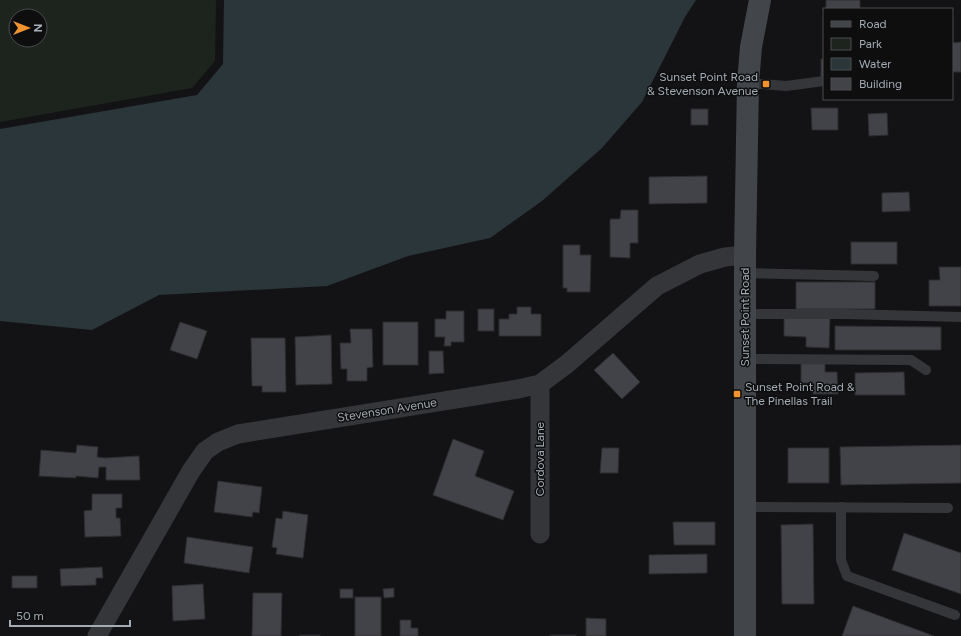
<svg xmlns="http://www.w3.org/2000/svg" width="961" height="636" font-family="Figtree,sans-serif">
  <rect width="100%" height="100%" fill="#131315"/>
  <path fill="#1d241d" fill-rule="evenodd" d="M0,0H216L215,61L192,88L0,122ZM16,16H40V40H16Z"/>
  <path fill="#2b363a" d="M224,0H696L685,17L642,102L602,148L542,201L490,238L408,256L327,286L159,295L92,330L0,321V129L197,95L223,64Z"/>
  <g fill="#424348" stroke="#2d2d31">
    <rect x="826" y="0" width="34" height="9"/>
    <path d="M961,42V72H952V43Z"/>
    <path d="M821,59H824V79L821,78Z"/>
    <path d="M811,108H838V130H812Z"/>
    <rect x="691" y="109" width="17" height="16"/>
    <path d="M887,113L888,135L869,136L868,114Z"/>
    <path d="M707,176V203L649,204V177Z"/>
    <path d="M909,192L910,211L882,212V193Z"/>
    <path d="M621,210H638V243H630V258L610,257V219H620Z"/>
    <rect x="851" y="242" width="46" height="22"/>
    <path d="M563,245H580V255H591L590,292H567V288H563Z"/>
    <path d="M939,267H961V306H929V280H940Z"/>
    <rect x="796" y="282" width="79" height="27"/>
    <path d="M517,307H531V314H541V336H499V319H509V314H517Z"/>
    <rect x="478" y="309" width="16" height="22"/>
    <path d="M446,311H464V342H451V346H444L445,337H435V319H446Z"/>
    <path d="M784,316L830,318L829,348L806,347V337L784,336Z"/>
    <path d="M180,322L207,331L197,359L170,350Z"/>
    <rect x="383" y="322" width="35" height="43"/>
    <path d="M835,326L941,327V350H835Z"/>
    <path d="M350,329H372L373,367L367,368V381H347V369H341L340,343H351Z"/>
    <path d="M331,335L332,384L296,385L295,337Z"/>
    <path d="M251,338H285L286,392H262V386H252Z"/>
    <path d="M429,351H443L444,373L429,374Z"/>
    <path d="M613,353L640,382L622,399L594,370Z"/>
    <path d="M801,362H825V372H837L838,394H813V383H801Z"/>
    <path d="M904,372L905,395H855V373Z"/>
    <path d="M453,439L484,451L475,476L514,491L503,520L433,495Z"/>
    <path d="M77,445L98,447L97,457L105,458L139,456L140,480H106V467H99L98,478L76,476V478L39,476L41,450L76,453Z"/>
    <path d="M961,445V483L841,485L840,447Z"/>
    <path d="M602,448H619L618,473H600Z"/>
    <rect x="788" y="448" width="41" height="35"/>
    <path d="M218,481L262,487L259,513L253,512L252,517L214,512Z"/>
    <path d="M92,494H122V508H116V518H120L121,536L85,537L84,511L92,510Z"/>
    <path d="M283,511L308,515L303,558L276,554L277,548L272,547L276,518L282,519Z"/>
    <path d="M673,522H715V545H674Z"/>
    <path d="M813,524L814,604H782L781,525Z"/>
    <path d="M904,533L961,553V594L892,570Z"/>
    <path d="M187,537L253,547L249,573L184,563Z"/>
    <path d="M707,554V573L649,574V555Z"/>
    <path d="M102,567L103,578H96V585L61,586L60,569Z"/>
    <rect x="12" y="576" width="25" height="12"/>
    <path d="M203,584L205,619L173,621L172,586Z"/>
    <path d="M394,588V597L384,598L383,589Z"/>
    <rect x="340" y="589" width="13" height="9"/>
    <path d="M253,593H282L281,636H252Z"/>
    <rect x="355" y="597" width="26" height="39"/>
    <path d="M853,606L934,636H842Z"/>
    <path d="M586,618L606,619V636H586Z"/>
    <path d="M400,620H411V628H418V636H400Z"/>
    <rect x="300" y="635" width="20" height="1"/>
    <rect x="550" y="635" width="26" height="1"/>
  </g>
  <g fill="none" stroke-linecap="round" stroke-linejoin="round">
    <g stroke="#343639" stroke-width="10">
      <path d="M748,83L786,86L824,81"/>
      <path d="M745,273L874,276"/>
      <path d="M745,314H844L961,317"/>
      <path d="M745,359L911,360L926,370"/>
      <path d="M745,507L948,508"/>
      <path d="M841,507V560L847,576L955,615"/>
    </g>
    <g stroke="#343639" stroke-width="19">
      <path d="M540,534V384"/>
      <path d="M97,636L191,471L205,451L218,442L238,434L518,389L540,384L567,364L657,286L700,264L725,257L745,255"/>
    </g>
    <path stroke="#424549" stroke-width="22" d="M745,636V255L748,83L751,47L760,0"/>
  </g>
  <g fill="#f1932f" stroke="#0e0e0f" stroke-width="1.5">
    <rect x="762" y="80" width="8" height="8" rx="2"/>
    <rect x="733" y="390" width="8" height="8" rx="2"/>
  </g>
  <g text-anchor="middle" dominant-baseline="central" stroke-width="3" stroke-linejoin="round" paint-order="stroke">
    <g font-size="12" fill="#a4acb5" stroke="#0e0e0f" text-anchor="end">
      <text x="758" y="77">Sunset Point Road<tspan x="758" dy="14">&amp; Stevenson Avenue</tspan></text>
      <text x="745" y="387" text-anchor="start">Sunset Point Road &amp;<tspan x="745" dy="14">The Pinellas Trail</tspan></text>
    </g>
    <g font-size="12" fill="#a4acb5" stroke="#0e0e0f">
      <text transform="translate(745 317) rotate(-90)">Sunset Point Road</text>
      <text transform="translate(387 410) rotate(-9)">Stevenson Avenue</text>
      <text transform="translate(540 459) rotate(-90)">Cordova Lane</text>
    </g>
  </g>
  <rect x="823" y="8" width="130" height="92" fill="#0e0e0f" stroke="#4a4d51"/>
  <rect x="831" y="21" width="20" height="6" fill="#424549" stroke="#4a4d51"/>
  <text x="859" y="28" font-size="12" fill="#a4acb5">Road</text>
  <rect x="831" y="38" width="20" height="12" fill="#1d241d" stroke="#4a4d51"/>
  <text x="859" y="48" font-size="12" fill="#a4acb5">Park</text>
  <rect x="831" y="58" width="20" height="12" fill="#2b363a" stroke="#4a4d51"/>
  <text x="859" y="68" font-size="12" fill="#a4acb5">Water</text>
  <rect x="831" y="78" width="20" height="12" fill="#424348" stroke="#4a4d51"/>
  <text x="859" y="88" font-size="12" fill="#a4acb5">Building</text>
  <g transform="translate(28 28) rotate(90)"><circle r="19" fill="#0e0e0f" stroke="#4a4d51"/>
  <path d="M0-3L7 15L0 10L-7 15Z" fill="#f1932f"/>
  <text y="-6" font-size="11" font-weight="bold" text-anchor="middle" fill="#a4acb5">N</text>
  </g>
  <path d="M10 620v6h120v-6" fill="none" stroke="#a4acb5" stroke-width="2"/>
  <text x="16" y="620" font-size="12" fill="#a4acb5" stroke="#0e0e0f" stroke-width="3" paint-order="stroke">50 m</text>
</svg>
